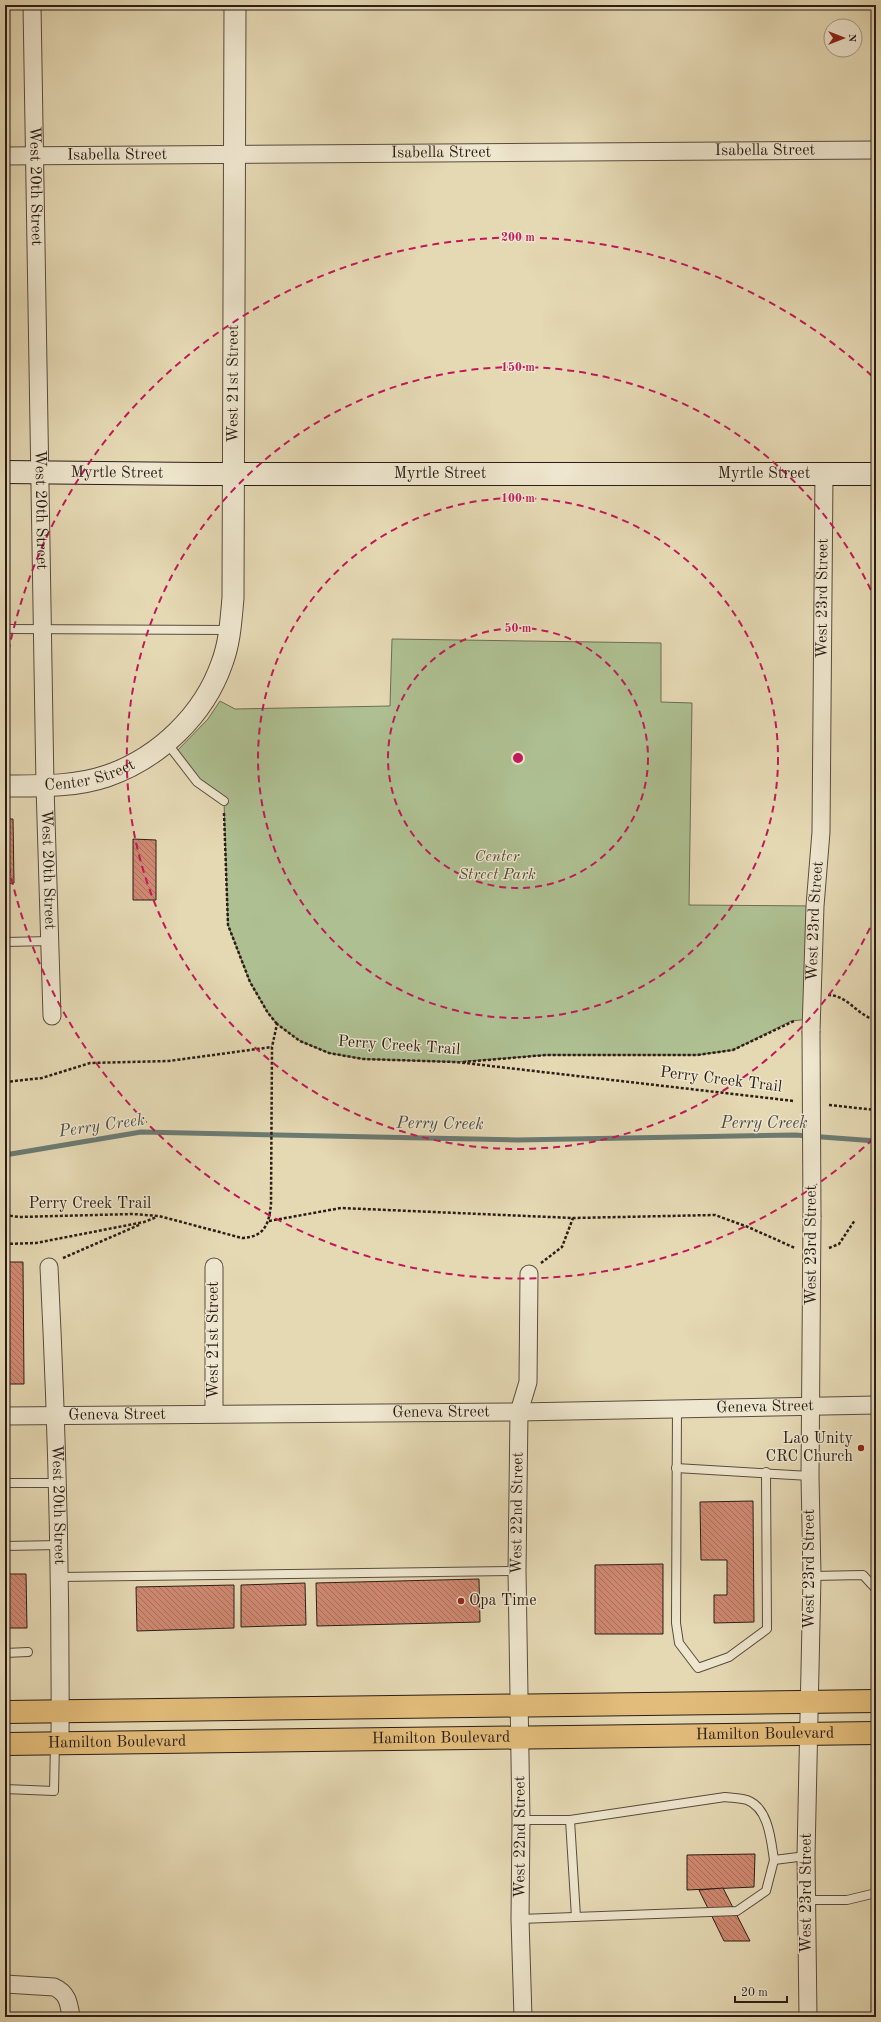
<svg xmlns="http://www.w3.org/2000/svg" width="881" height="2022" font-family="'Old Standard TT',serif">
  <defs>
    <pattern id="building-back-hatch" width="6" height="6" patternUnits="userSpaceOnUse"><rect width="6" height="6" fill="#d08972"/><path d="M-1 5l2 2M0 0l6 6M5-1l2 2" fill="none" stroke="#a96f5d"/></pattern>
  </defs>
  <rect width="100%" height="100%" fill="#e5d9b4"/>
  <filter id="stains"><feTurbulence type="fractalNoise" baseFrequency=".005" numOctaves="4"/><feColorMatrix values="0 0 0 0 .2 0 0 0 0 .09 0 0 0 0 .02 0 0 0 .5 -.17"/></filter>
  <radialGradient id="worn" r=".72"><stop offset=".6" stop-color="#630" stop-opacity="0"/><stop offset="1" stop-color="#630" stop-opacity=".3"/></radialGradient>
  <path fill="#aec092" stroke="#6c6e54" d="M392,639L661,643V702L692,703L689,905L815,906L811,1019L791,1021L733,1050L697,1055H546L456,1062L363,1059L329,1053L300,1041L277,1024L268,1013L250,982L228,925L224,801L197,782L175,753L208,719L220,701L235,709L390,706Z"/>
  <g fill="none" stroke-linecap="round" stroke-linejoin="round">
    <path stroke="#6b7b73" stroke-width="5" d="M5,1155L141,1132L517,1140L795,1135L876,1141"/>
  </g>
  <g fill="url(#building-back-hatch)" stroke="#2b1d17">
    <path d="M5,819H13L14,883L5,884Z"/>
    <path d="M133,839L156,840V900H133Z"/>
    <path d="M5,1262H23L24,1384H5Z"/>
    <path d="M753,1501L754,1622L714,1623V1595H727V1560H701L700,1502Z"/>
    <path d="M663,1564V1634H595V1565Z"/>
    <path d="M5,1574H26L27,1628H5Z"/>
    <path d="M479,1579L480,1622L317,1626L316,1583Z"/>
    <path d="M305,1583L306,1625L241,1627V1585Z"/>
    <path d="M234,1585V1628L137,1631L136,1587Z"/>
    <path d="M755,1854L754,1887L687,1890V1855Z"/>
    <path d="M723,1888L750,1941H724L699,1890Z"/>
  </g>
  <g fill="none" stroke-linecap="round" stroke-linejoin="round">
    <defs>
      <g id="service">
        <path d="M5,629L230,630"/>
        <path d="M167,743L197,782L224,801"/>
        <path d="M5,942L51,941"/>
        <path d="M677,1407L676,1623L679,1643L698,1668L729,1657L767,1629L766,1472"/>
        <path d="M676,1468L810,1476"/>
        <path d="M5,1483H58"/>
        <path d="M5,1546L59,1545"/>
        <path d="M812,1576L863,1575L876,1589"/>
        <path d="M59,1577L517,1571"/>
        <path d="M5,1653L28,1652"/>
        <path d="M5,1789L54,1791L55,1743"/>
        <path d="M521,1820H570L725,1797C732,1798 740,1798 747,1800C769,1808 771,1841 774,1860L806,1856"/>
        <path d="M570,1820L576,1917"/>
        <path d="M807,1900H847L876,1893"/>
        <path d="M520,1919L737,1911L766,1891L774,1860"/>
      </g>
      <g id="minor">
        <path id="s1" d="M32,5L45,786L52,1016"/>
        <path id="s2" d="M5,156L876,150"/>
        <path id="s3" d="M811,1031L815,906L821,832L824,474"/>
        <path id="s4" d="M49,1267C57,1426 61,1584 60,1743"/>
        <path d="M214,1267V1414"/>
        <path id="s5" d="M5,1416L519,1412L876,1405"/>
        <path d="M5,1984L54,1987C68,1993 69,2004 71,2017"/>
        <path id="s6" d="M523,2017L520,1919L521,1820L517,1571L519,1412L528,1382L529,1274"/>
        <path d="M808,2017L806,1856L812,1576L810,1476L812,1217"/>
      </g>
      <g id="tertiary">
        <path id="s7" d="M5,786C39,786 75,787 107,776C159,758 204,715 222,663C230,642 231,619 233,598L235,5"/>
      </g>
      <g id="secondary">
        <path id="s8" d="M5,472L199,474H876"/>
      </g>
      <g id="primary">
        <path d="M5,1712L876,1701"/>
        <path id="s9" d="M5,1744L876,1733"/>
      </g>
    </defs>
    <use href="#service" stroke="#5a4c3e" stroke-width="10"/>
    <use href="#minor" stroke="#5a4c3e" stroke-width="19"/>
    <use href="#tertiary" stroke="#5a4c3e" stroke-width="23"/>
    <use href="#secondary" stroke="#2b1d17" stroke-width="24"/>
    <use href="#primary" stroke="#2b1d17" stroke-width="24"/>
    <g stroke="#2b1d17" stroke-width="2.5" stroke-dasharray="3 2" stroke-linecap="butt">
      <path d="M224,813L228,925L250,982L268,1013L277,1024"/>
      <path d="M828,995C848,995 857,1016 876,1020"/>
      <path d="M463,1062L546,1055H697L733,1050L794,1021"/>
      <path d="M5,1082L42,1078L90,1063L169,1061L272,1047"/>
      <path d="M829,1105L876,1110"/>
      <path d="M5,1215L19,1217L133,1214L159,1216L242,1238C264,1237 269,1225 271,1204L272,1047L277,1024L300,1041L329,1053L363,1059L456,1062L794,1101"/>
      <path d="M269,1221L341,1208L573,1218L715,1215L748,1227L795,1248"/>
      <path d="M5,1244L36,1243L144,1222L157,1217"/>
      <path d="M829,1248L839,1244L855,1220"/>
      <path d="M63,1258L141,1224"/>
      <path d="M541,1263L562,1247L573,1218"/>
    </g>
    <use href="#service" stroke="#eee6ce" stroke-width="8"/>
    <use href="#minor" stroke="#eee6ce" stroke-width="17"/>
    <use href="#tertiary" stroke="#eee6ce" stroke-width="21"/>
    <use href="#secondary" stroke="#eee6ce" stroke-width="22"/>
    <use href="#primary" stroke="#e2bc7a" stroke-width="22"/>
    <defs>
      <path id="minor-bridge" d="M811,1031L812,1217"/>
    </defs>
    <use href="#minor-bridge" stroke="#5a4c3e" stroke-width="19" stroke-linecap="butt"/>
    <use href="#minor-bridge" stroke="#eee6ce" stroke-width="17"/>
  </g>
  <g fill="none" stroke="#c2185b" stroke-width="2" stroke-dasharray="7 5">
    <circle cx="518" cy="758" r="130"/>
    <circle cx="518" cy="758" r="260"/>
    <path d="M875 917A391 391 0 1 1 875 599"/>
    <path d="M873 1139A521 521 0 0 1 6 853M6 663A521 521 0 0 1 873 377"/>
  </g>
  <g fill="#8f2418" stroke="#eee6ce" stroke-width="1.5">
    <circle cx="861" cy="1448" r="4"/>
    <circle cx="461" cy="1601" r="4"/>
  </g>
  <g text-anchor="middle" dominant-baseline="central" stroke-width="3" stroke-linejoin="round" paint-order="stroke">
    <g font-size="16" fill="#2b1d17" stroke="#eee6ce">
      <text stroke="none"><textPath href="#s2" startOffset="760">Isabella Street</textPath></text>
      <text stroke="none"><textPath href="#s2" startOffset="436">Isabella Street</textPath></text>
      <text stroke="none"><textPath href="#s2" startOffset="112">Isabella Street</textPath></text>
      <text stroke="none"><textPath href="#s1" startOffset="181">West 20th Street</textPath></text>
      <text stroke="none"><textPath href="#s7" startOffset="550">West 21st Street</textPath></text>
      <text stroke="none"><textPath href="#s8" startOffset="112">Myrtle Street</textPath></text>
      <text stroke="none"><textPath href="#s8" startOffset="435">Myrtle Street</textPath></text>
      <text stroke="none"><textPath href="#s8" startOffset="759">Myrtle Street</textPath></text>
      <text stroke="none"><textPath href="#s1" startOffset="505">West 20th Street</textPath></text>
      <text stroke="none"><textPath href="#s3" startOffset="433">West 23rd Street</textPath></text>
      <text stroke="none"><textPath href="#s7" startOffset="86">Center Street</textPath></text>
      <text stroke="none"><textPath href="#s1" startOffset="865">West 20th Street</textPath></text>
      <text stroke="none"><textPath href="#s3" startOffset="110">West 23rd Street</textPath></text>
      <text transform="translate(399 1046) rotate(4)">Perry Creek Trail</text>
      <text transform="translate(721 1080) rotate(7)">Perry Creek Trail</text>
      <text x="90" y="1204">Perry Creek Trail</text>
      <text transform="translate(812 1245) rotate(-90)">West 23rd Street</text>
      <text transform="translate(214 1340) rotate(-90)">West 21st Street</text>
      <text stroke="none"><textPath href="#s5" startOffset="760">Geneva Street</textPath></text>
      <text stroke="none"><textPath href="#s5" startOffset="436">Geneva Street</textPath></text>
      <text stroke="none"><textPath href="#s5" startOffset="112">Geneva Street</textPath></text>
      <text stroke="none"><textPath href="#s4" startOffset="238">West 20th Street</textPath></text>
      <text stroke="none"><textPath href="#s6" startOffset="504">West 22nd Street</textPath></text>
      <text transform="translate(810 1569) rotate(-90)">West 23rd Street</text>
      <text stroke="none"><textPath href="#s9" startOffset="760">Hamilton Boulevard</textPath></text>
      <text stroke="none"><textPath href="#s9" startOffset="436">Hamilton Boulevard</textPath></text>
      <text stroke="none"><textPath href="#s9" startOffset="112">Hamilton Boulevard</textPath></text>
      <text stroke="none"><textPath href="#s6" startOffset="180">West 22nd Street</textPath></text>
      <text transform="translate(807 1893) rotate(-90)">West 23rd Street</text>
    </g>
    <g font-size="16" font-style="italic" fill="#524e3c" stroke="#eee6ce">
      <text x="497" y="857">Center<tspan x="497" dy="18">Street Park</tspan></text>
    </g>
    <g font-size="16" fill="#2b1d17" stroke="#eee6ce" text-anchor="end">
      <text x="853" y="1439">Lao Unity<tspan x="853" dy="18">CRC Church</tspan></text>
      <text x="469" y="1601" text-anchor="start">Opa Time</text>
    </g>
    <g font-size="17" font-style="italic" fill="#4b4c45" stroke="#eee6ce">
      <text x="764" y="1123">Perry Creek</text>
      <text transform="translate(440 1124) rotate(1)">Perry Creek</text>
      <text transform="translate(102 1126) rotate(-8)">Perry Creek</text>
    </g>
  </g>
  <circle cx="518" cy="758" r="6" fill="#c2185b" stroke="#eee6ce" stroke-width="2"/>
  <g font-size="12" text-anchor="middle" font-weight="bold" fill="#c2185b" stroke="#eee6ce" stroke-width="3" stroke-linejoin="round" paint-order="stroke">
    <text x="518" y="241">200 m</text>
    <text x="518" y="371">150 m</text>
    <text x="518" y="502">100 m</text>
    <text x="518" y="632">50 m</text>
  </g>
  <rect width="881" height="2022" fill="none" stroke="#e5d9b4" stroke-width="20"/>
  <rect x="6" y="6" width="869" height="2010" fill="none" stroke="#2b1d17" stroke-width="2"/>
  <rect x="10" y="10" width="861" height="2002" fill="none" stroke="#2b1d17"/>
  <g transform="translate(843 38) rotate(90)"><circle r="19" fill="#eee6ce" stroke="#a09685"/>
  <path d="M0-3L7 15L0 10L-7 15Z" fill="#8f2418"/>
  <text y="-6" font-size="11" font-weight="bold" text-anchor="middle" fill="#2b1d17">N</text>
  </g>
  <path d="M735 1996v6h52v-6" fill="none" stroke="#2b1d17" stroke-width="2"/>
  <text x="741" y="1996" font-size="12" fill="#2b1d17" stroke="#eee6ce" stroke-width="3" paint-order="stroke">20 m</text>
  <rect width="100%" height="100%" filter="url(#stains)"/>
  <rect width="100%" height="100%" fill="url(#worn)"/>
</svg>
